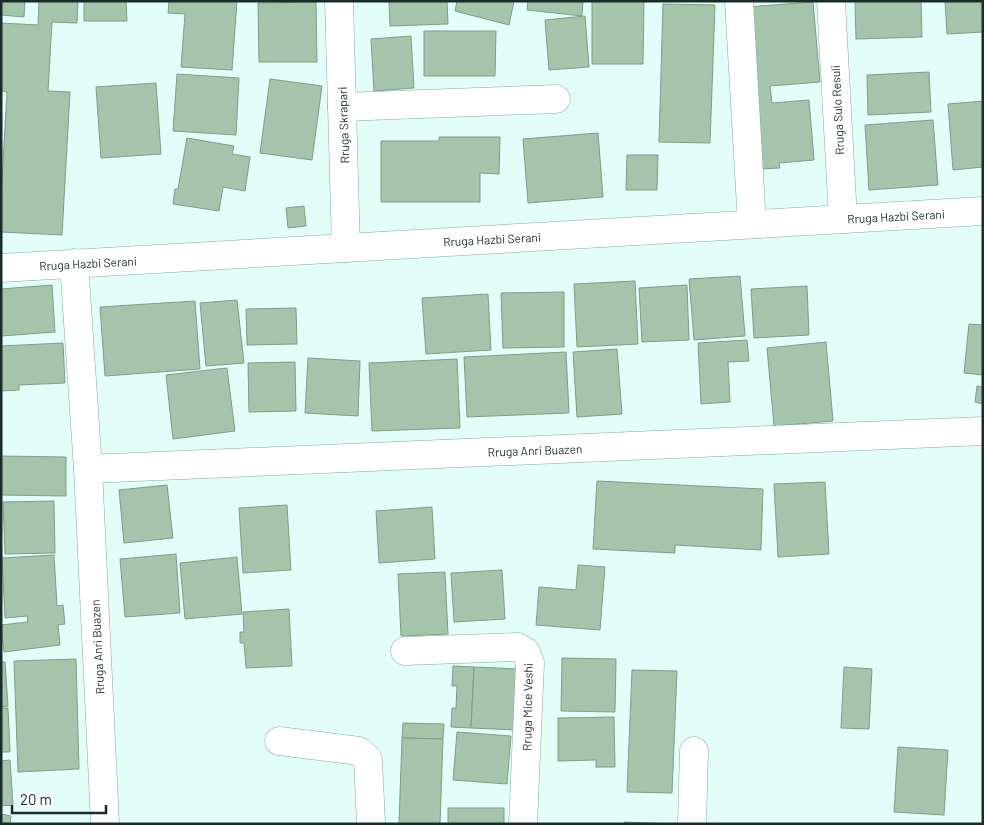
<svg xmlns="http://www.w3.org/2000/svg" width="984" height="825" font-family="Barlow,sans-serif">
  <rect width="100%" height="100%" fill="#e3fef9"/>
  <g fill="#a4c4ab" stroke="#7e9d85">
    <path d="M1,1H25L24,17L1,15Z"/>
    <path d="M39,1H78L77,23L52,22L48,91L70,92L62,235L1,232V198L7,92L1,91V23L38,25Z"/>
    <path d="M84,1H126L127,21H84Z"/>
    <path d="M169,1H237L232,70L181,67L185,14L168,13Z"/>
    <path d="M389,1H447L448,24L390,26Z"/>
    <path d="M457,1H514L509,25L455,11Z"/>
    <path d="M528,1H583L582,16L527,10Z"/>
    <path d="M592,1H644L643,64H592Z"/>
    <path d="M855,1H921L922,37L856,39Z"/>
    <path d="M945,1H983V32L947,34Z"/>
    <path d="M316,2L317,62H259L258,3Z"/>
    <path d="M813,2L820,82L770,86L772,103L809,100L814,160L779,163L780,168L760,169L747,7Z"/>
    <path d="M663,4L715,5L710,143L659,142Z"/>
    <path d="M585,16L589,67L549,70L545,20Z"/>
    <path d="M424,31H496L495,76H424Z"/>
    <path d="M411,36L414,88L374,91L371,39Z"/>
    <path d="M929,72L931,112L868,115L867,75Z"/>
    <path d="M177,74L239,78L236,135L173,131Z"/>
    <path d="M270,79L322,86L312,160L260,153Z"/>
    <path d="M156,83L161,154L101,158L96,87Z"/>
    <path d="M983,101V167L953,170L948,104Z"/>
    <path d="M933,120L938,185L869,190L865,125Z"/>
    <path d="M598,133L603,197L528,203L523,139Z"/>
    <path d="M439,137H500L499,174L480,173V202H381V141H439Z"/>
    <path d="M187,138L234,146L232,154L250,157L245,191L223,187L219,211L173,204L175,189H178Z"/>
    <path d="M627,155H658L657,190H626Z"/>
    <path d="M304,206L306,226L288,228L286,208Z"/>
    <path d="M740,276L745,336L694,340L689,279Z"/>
    <path d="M635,281L638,344L577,347L574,284Z"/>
    <path d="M52,285L55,332L1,336V289Z"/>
    <path d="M687,285L689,340L642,342L639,288Z"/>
    <path d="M807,286L809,335L754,338L751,289Z"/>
    <path d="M564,292V347L503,348L501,293Z"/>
    <path d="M488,294L491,350L426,354L422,298Z"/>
    <path d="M237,300L244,363L206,366L200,303Z"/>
    <path d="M195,301L200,369L105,376L100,307Z"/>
    <path d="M296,308L297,344L247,345L246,309Z"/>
    <path d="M969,324L983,325V375L964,373Z"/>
    <path d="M747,340L749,361L728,362L730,402L701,404L698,343Z"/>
    <path d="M826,342L833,421L774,426L767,348Z"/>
    <path d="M63,343L65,383L19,385V390L1,391V346Z"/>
    <path d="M617,349L622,414L577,417L573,352Z"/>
    <path d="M566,352L569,413L467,417L464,357Z"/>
    <path d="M308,358L360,361L358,416L305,413Z"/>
    <path d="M457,359L460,428L372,431L369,363Z"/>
    <path d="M295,362L296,411L249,412L248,363Z"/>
    <path d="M227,368L235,431L173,439L166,375Z"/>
    <path d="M977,386L983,387V404L975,402Z"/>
    <path d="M1,456L66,457V496L1,495Z"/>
    <path d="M597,481L763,489L761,550L675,545V553L593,549Z"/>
    <path d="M825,482L829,554L778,557L774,484Z"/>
    <path d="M167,485L173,538L124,543L119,490Z"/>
    <path d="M54,501L55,553L5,554L3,502Z"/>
    <path d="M287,505L291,570L243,573L239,508Z"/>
    <path d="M432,507L435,559L379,563L376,511Z"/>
    <path d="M176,554L180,613L125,617L120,559Z"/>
    <path d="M54,555L57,606L63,605L65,624L58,625L60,645L4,652L1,625L28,622L27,616L5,618L2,558Z"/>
    <path d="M237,557L242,614L185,619L180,563Z"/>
    <path d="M578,565L605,567L600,630L536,625L539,587L576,590Z"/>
    <path d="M502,570L505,619L454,622L451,573Z"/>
    <path d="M445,572L448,634L401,636L398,574Z"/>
    <path d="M289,609L292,666L246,668L244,643H240V632H244L243,612Z"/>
    <path d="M562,658L616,659L615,712L561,711Z"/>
    <path d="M76,659L79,769L18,772L14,661Z"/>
    <path d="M1,662H5L8,706L1,707Z"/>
    <path d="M453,666L474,667L471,728L451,727L452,708H456L457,686H452Z"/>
    <path d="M474,667L519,669L516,730L471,728Z"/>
    <path d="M844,667L872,669L869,729L841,728Z"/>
    <path d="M632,670L677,671L672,793L627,792Z"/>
    <path d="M1,708H8L10,752H1Z"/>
    <path d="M614,717L615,767H596V760L558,761V718Z"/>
    <path d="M403,723L444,724L443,739L402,738Z"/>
    <path d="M457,732L511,736L507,784L453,780Z"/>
    <path d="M402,738L443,739L440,824H399Z"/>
    <path d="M898,747L948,750L944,815L894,812Z"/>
    <path d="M10,760L13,805L1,806V761Z"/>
    <rect x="448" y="808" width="56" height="16"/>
    <path d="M1,814L11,816L10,824H1Z"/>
    <path d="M624,822L675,824H624Z"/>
  </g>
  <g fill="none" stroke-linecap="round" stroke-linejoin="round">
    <defs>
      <g id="minor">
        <path d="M339,1L346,248"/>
        <path d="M739,1L752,224"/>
        <path d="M831,1L843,219"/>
        <path d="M342,107L556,99"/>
        <path d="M74,263L88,469L983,431"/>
        <path d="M1,268L983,211"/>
        <path d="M88,469L105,824"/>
        <path d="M405,651L518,647L526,652L530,663L523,824"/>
        <path d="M279,741L359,751L368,759L371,824"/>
        <path d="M692,824L694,751"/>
      </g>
    </defs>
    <use href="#minor" stroke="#7ea9a2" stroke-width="29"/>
    <use href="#minor" stroke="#fff" stroke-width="28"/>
  </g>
  <g text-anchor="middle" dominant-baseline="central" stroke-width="4" stroke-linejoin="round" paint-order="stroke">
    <g font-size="12" fill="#1a2c29" stroke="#fff">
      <text transform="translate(837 110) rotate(-93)">Rruga Sulo Resuli</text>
      <text transform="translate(343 125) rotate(-92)">Rruga Skrapari</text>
      <text transform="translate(896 216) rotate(-3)">Rruga Hazbi Serani</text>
      <text transform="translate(492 239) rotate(-3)">Rruga Hazbi Serani</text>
      <text transform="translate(88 263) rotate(-3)">Rruga Hazbi Serani</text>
      <text transform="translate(535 450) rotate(-2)">Rruga Anri Buazen</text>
      <text transform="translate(97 647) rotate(-93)">Rruga Anri Buazen</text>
      <text transform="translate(527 707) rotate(-89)">Rruga Mice Veshi</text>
    </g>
  </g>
  <rect width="984" height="825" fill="none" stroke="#1a2c29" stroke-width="5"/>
  <path d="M12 805v8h94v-8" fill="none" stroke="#1a2c29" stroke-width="2.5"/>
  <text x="20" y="805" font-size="15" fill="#1a2c29" stroke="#ffffff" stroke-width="4" paint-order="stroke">20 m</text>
</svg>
